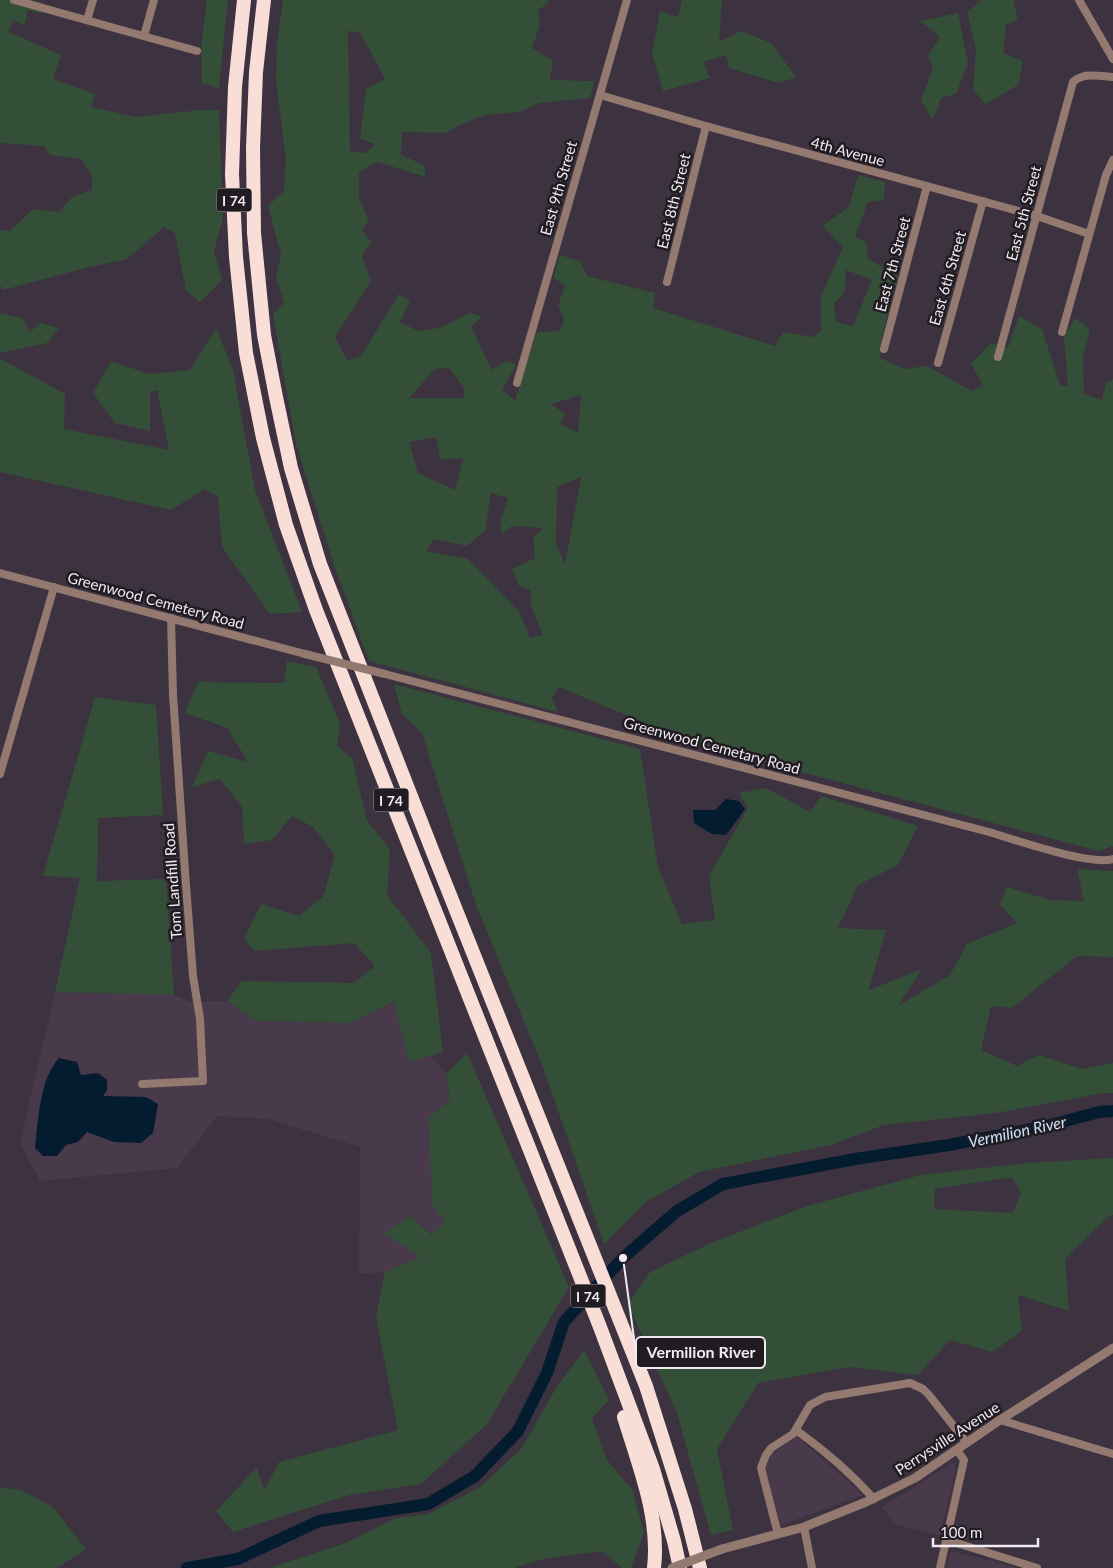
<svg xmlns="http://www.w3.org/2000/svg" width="1113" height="1568" font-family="Lato,sans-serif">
  <rect width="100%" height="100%" fill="#3d323f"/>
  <g fill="#48394b">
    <path d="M55,992L174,995L190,1002L227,1001L256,1021L351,1023L395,1002L409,1061L431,1056L446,1074L450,1101L444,1222L433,1235L411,1216L420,1258L385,1272L359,1274L360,1147L268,1119L217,1116L177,1168L40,1181L20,1143Z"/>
    <path d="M797,1437L863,1495L781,1525L765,1471L771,1453Z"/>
    <path d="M954,1462L956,1468L940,1535L896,1525L882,1507Z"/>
    <path d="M951,1551L1015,1567V1568H946Z"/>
  </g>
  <g fill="#334f37" fill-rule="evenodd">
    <path d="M0,0H32L42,3V14L28,10L24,25L13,20L9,32L61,55L53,79L95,94L91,107L136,117L201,110H219L223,218L214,251L222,280L200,302L186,291L175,233L164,227L127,259L86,268L3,290L0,285V230L10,231L33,209L59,212L72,197L92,190V175L81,159L50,155L44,146L0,143Z"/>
    <path d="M207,0H228L219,88L202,83L201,46Z"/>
    <path d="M283,0H547L549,3L538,10L540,24L532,48L553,61L550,80L594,81L590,98L539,103L520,112L485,115L464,123L445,133L402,132L401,155L424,165L426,177L377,162L359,172V199L369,220L362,230L371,242L362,256L371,281L335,337L347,360L361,356L399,294L410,301L400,322L418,331L439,328L470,313L482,317L471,327L492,370L506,361L516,365L502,390L515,400L537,332L560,331L564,319L558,306L565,285L553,278L560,255L580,261L587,276L655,293L653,308L775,346L783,332L814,337L821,331V296L843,247L822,226L849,207L858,175L885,182L884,200L868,202L855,237L866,242L868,259L898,276L882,337L880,358L905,369L927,366L972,391L983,385L971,364L991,343L1008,348L1019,316L1042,329L1060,385L1068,386L1064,337L1075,318L1090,329L1083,357L1084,394L1102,400L1106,383L1113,379V846L1099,851L692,743L559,687L552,698L558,712L369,661L335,568L296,444L273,314L284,303L276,277L281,255L268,206L284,191L286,160L276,81L277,44ZM348,31L360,32L385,79L366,89L360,139L375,144L366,153L350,151ZM846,270L872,280L853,326L836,322L834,304L845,291ZM449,368L465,389L463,398H409L435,369ZM581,395L578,432H577L560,424L565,414L551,404ZM436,437L440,459L463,458L455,490L418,473L409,442ZM581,477V478L565,564L556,544L557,487ZM491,493L508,498C505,513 498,518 502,534L512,526L543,528L533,538L535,558L512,569L519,586L531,590V606L543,635L530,638L519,611L468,559L426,551L434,539L467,546L485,531Z"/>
    <path d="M682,0H722L719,42L741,31L771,43L796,77L779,83L729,68L726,55L703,62L710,78L663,91L652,54L660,11L678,17Z"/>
    <path d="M981,0H1013L1018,20L1006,25L1003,53L1023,61L1018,85L986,104L973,90L976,49L967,12Z"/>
    <path d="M958,13L968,63L956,94L941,98L933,120L921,101L933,68L928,56L940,37L920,21Z"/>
    <path d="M0,313L22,318L30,332L40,323L59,328L47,343L0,353Z"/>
    <path d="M216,328L233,370L255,490L302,612L270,614L222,547L218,497L205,489L171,510L0,472V360H3L65,394L64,429L169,450L157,390L150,392V431L115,423L93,393L111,361L149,374L190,370Z"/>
    <path d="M287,661L316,667L340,724L337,746L352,758L367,820L390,850L387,895L431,953L443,1052L409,1062L394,1002L351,1023L256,1021L227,1001L242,981L354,983L375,966L354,943L254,951L244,938L261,904L299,916L323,897L335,855L313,827L292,816L272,840L244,844L242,807L220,779L192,787L208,751L248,762L227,728L185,713L198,682L284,683Z"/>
    <path d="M394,684L640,749L658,867L682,924L715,920L709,876L748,808L739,793L766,788L810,812L821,796L918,826L898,865L858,885L838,928L886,930L869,990L922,969L898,1006L950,975L967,944L1017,923L1000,905L1007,887L1050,900L1084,901L1077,869L1113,871V957L1077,956L1012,1008L991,1006L981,1050L1017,1066L1039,1055L1082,1069L1113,1063V1093H1104L996,1113L884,1125L831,1145L699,1172L646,1202L604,1244L544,1070L476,905L422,733L402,714Z"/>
    <path d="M95,697L156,705L163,815L98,818L97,881L166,879L174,995L55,992L80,878L43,876Z"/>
    <path d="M467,1053L569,1287L487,1424L421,1484L349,1495L233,1532L216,1511L257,1467L264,1491L279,1462L398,1430L376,1317L385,1272L420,1257L384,1233L411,1216L432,1235L444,1222L432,1204L429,1117L450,1101L446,1074Z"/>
    <path d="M1113,1158V1215H1110L1065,1259L1069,1311L1018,1295L1022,1331L992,1352L950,1340L918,1375L849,1367L758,1383L717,1449L733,1530L711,1535L677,1413L628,1304L650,1272L711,1243L807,1206L921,1175L1026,1163ZM1012,1177L1021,1192L1013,1213L934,1209L935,1189Z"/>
    <path d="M584,1350L609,1400L592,1418L607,1460L633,1491L644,1533L631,1568H622L602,1551L544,1559L514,1568H269L343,1544L396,1518L428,1514L480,1487L522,1448L556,1388Z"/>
    <path d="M0,1487L21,1490L53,1507L86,1549L57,1568H0Z"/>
  </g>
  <g fill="#041c2f">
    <path d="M726,799L739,801L745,809L726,835L712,834L694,823L693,810H715Z"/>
    <path d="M59,1058L77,1062L81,1075L98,1073L107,1080V1090L103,1096L146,1097L158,1104L153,1133L141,1143L114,1142L87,1132L78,1142L66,1145L57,1156H43L35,1148C38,1121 40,1078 59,1058Z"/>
  </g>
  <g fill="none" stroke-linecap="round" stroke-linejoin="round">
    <path stroke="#041c2f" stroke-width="12" d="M187,1568L238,1559L319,1521L428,1504L475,1476L518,1431L547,1373L564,1322L623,1258L677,1211L723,1184L855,1159L949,1145L1047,1126L1099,1112L1113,1111"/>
    <g stroke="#937970" stroke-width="8">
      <path d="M14,0L197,51"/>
      <path d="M1079,0L1113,59"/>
      <path d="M87,20L93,0"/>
      <path d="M144,36L154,0"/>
      <path d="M600,95L706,126L1037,216L1089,234"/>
      <path d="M667,282L706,126"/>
      <path d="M1062,332L1106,175L1113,160"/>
      <path d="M884,349L927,186"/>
      <path d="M998,357L1073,82C1084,72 1099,76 1113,77"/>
      <path d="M938,363L983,201"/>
      <path d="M517,383L627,0"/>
      <path d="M0,573L305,654"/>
      <path d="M385,674L989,832C1016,840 1090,866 1113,859"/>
      <path d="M0,774L54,587"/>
      <path d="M142,1084L203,1081L200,1019L193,976L186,885L173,695L171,618"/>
      <path d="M1000,1420L1113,1454"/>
      <path d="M796,1430C824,1450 850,1472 874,1499"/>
      <path d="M804,1527L812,1568"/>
      <path d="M778,1534L761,1468L766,1455L771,1448L793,1434L810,1405L825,1397L910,1383L923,1389L929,1395L967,1443"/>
      <path d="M947,1540L1037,1568"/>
      <path d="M940,1568L964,1460L957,1450"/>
    </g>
    <path stroke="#937970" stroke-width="9" d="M722,1549L804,1527L866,1502L915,1478L1000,1420L1113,1348"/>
    <g stroke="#f8ded6" stroke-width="14">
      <path d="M244,0L235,87L232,174L236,257L246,353L263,438L286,525L316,610L600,1327L653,1469L674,1541L680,1568"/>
      <path d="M264,0L256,72L253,148L254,233L264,335L276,397L291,468L320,564L436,860L646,1386L685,1509L700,1568"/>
      <path d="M624,1417C639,1466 660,1517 654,1568"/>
    </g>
    <path stroke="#937970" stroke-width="8" d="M305,654L385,674"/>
    <path stroke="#937970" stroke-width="9" d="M672,1568L722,1549"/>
  </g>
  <g text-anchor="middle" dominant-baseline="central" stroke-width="5" stroke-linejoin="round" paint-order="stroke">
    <g fill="#211c22" stroke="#b3acb4" stroke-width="1">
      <rect x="216.5" y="188.5" width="35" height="23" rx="4"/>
      <rect x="373.5" y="788.5" width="35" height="23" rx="4"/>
      <rect x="570.5" y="1284.5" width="35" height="23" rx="4"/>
    </g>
    <g font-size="14" font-weight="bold" fill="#f1eaf2">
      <text x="234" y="200">I 74</text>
      <text x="391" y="800">I 74</text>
      <text x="588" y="1296">I 74</text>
    </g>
    <g font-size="15" fill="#f1eaf2" stroke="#211c22">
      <text transform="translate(848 151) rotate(15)">4th Avenue</text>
      <text transform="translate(558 188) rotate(-74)">East 9th Street</text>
      <text transform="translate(673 201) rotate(-76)">East 8th Street</text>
      <text transform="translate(1023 213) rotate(-75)">East 5th Street</text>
      <text transform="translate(892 264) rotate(-75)">East 7th Street</text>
      <text transform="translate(947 278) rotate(-74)">East 6th Street</text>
      <text transform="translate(156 600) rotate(15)">Greenwood Cemetery Road</text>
      <text transform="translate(712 745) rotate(15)">Greenwood Cemetary Road</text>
      <text transform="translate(172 881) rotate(-94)">Tom Landfill Road</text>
      <text transform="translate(947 1438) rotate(-33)">Perrysville Avenue</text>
    </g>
    <g font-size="16" font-style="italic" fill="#c8e3fb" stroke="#211c22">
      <text transform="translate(1017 1131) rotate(-12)">Vermilion River</text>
    </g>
  </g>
  <path fill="none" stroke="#f1eaf2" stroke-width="2" d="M623 1258L636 1353"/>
  <circle fill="#f1eaf2" stroke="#211c22" stroke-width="2" cx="623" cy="1258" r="5"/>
  <rect fill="#211c22" stroke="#f1eaf2" stroke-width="2" x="636" y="1337" width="129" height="31" rx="5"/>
  <g font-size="16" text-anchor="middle" font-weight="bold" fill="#f1eaf2">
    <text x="701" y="1358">Vermilion River</text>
  </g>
  <path d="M933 1538v8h105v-8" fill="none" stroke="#f1eaf2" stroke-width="2.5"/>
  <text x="940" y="1538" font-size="15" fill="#f1eaf2" stroke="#211c22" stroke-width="4" paint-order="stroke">100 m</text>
</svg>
